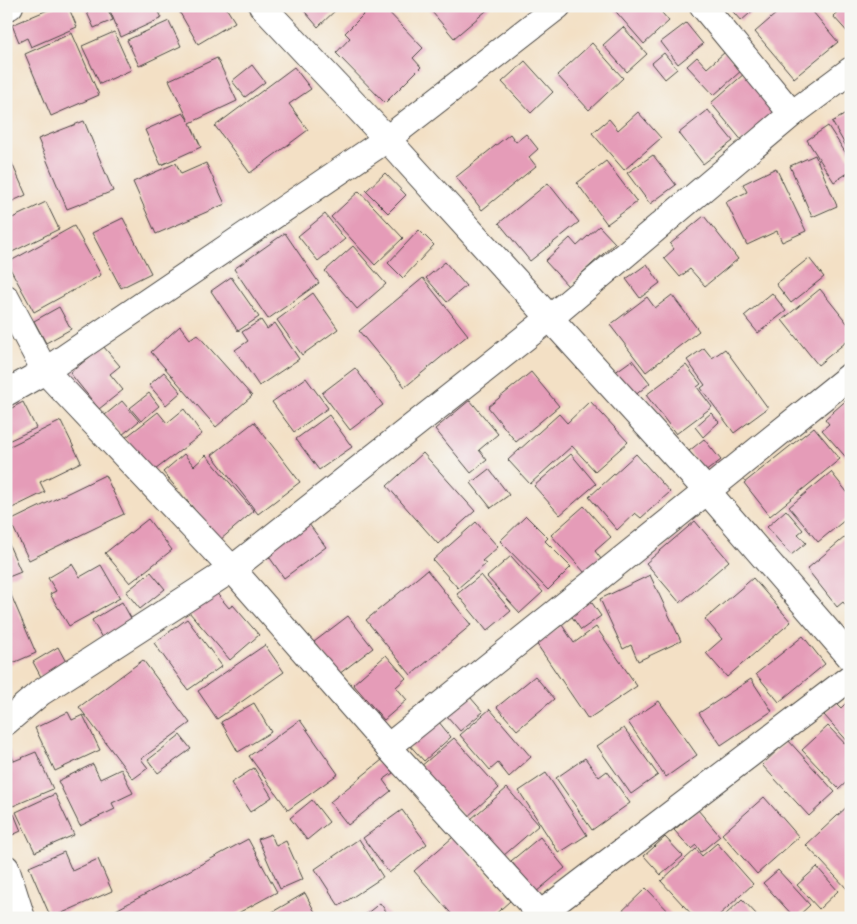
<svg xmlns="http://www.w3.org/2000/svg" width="857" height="924" font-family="Delius,sans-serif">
  <rect width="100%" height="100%" fill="#f6f6f2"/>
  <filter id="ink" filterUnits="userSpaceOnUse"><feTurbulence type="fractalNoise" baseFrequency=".02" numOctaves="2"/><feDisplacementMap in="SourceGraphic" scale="10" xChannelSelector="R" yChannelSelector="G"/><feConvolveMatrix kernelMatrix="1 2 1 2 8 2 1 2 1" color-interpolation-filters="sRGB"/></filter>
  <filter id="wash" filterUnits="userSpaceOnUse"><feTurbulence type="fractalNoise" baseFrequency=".0096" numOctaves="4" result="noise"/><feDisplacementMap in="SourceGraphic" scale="20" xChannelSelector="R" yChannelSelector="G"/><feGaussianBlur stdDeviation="1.12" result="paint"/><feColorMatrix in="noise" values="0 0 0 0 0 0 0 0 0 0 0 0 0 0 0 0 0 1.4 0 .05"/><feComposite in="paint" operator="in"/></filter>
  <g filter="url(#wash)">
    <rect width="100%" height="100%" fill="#f3e0c5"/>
    <g id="blocks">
      <g fill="#e59cb8">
        <path d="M57,6H68L77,27L31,47L27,38L19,42L12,25Z"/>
        <path d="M84,6H106L113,20L94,28Z"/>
        <path d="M108,6H156L162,18L121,37Z"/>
        <path d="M176,6H225L235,22L198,44Z"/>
        <path d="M300,6H340L318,27Z"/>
        <path d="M372,6H383L423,48L413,58L421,67L385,103L336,53L350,38L345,33Z"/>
        <path d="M427,6H492L454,38Z"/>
        <path d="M611,6H656L669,21L644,44Z"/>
        <path d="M728,6H758L741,21Z"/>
        <path d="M785,6H808L838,42L794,78L755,32Z"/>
        <path d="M844,6H851V36L833,16Z"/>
        <path d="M169,21L181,46L139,66L127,40Z"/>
        <path d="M686,23L703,44L678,64L661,42Z"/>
        <path d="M623,27L647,54L627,72L603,45Z"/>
        <path d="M114,32L131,70L100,84L82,46Z"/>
        <path d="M72,33L99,95L51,116L25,54Z"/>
        <path d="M592,43L623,78L589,110L557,75Z"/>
        <path d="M725,52L742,70L714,95L687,66L697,57L707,68Z"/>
        <path d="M664,53L677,69L665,79L652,63Z"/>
        <path d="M217,58L237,101L190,123L201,147L161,165L145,130L183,113L189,121L169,80Z"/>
        <path d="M525,61L553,92L531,113L502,82Z"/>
        <path d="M252,65L265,82L245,97L232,81Z"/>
        <path d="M294,67L311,89L289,104L308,130L250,173L215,126Z"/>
        <path d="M745,73L778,112L743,142L711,103Z"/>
        <path d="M708,110L733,141L703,164L679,133Z"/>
        <path d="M851,111V155L832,122Z"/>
        <path d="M638,112L661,138L624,170L592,133L609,119L618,130Z"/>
        <path d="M84,121L113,191L67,209L38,139Z"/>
        <path d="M828,126L851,161V171L834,182L807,140Z"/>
        <path d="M510,134L516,142L526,134L538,149L529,157L536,166L482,210L456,177Z"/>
        <path d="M653,155L676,185L650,204L627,173Z"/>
        <path d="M815,155L837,206L812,217L790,166Z"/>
        <path d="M10,159L26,195L6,204V161Z"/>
        <path d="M606,161L637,202L607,224L577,183Z"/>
        <path d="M176,163L181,174L206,163L225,204L156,234L133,182Z"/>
        <path d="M776,168L806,231L782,242L777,231L747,245L726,202L747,192L743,184Z"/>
        <path d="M385,173L406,195L388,213L366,191Z"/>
        <path d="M548,183L579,222L530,261L499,223Z"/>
        <path d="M359,191L403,238L375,265L331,217Z"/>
        <path d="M46,202L59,229L6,255V221Z"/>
        <path d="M325,214L345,239L318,261L298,236Z"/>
        <path d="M704,216L738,259L705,286L690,269L680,277L664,258L674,249L670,244Z"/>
        <path d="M123,218L151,273L121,288L92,233Z"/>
        <path d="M74,226L101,275L34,312L7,263Z"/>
        <path d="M599,226L615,243L568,286L545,261L570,238L577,246Z"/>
        <path d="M419,230L434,245L403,278L388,263Z"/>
        <path d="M285,233L319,283L268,319L234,269Z"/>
        <path d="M353,246L386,284L357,309L325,271Z"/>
        <path d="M809,258L824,277L791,303L776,284Z"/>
        <path d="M445,262L466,286L447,302L426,278Z"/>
        <path d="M647,264L660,283L640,298L626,279Z"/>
        <path d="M231,277L259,317L238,331L211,291Z"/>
        <path d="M423,278L468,335L405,387L359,331Z"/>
        <path d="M820,289L851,328V338L818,365L782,320Z"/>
        <path d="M313,293L338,329L302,355L277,320Z"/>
        <path d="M772,293L786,311L758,333L744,316Z"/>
        <path d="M672,295L699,331L646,372L610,325L647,297L655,308Z"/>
        <path d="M59,307L71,329L46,343L34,321Z"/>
        <path d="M261,320L267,329L275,323L299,359L259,386L235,350L248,341L242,332Z"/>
        <path d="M180,326L190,339L197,334L252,396L216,427L151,352Z"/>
        <path d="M103,346L120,366L110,374L123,390L99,409L70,373Z"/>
        <path d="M704,348L712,358L725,349L768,408L734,433L701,388L705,385L687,360Z"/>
        <path d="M632,360L650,383L633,397L614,373Z"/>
        <path d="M686,365L701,384L697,387L712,407L676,434L646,395Z"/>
        <path d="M355,368L383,405L350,430L322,393Z"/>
        <path d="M164,372L181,392L166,405L149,385Z"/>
        <path d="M531,372L559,406L516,442L488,407Z"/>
        <path d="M306,378L328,408L294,432L272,402Z"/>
        <path d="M149,393L159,406L141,421L130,408Z"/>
        <path d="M851,396V463L822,430L829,424L825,419Z"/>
        <path d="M470,400L498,434L479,450L487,460L471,473L435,429Z"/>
        <path d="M122,401L139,421L122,435L105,415Z"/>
        <path d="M590,401L628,442L595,471L572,446L530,484L508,460L559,414L567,423Z"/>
        <path d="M23,402L36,428L6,442V411Z"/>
        <path d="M184,409L202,434L151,473L125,438L158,412L167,423Z"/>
        <path d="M711,413L719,422L703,437L695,427Z"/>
        <path d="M329,415L352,447L319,470L296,439Z"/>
        <path d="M61,421L81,462L40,482L45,492L6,511V448Z"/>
        <path d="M254,422L300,482L258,514L212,455Z"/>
        <path d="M814,427L840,459L770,516L744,483Z"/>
        <path d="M704,439L721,460L705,472L689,451Z"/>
        <path d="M423,453L475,511L438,544L387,486Z"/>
        <path d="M184,454L194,466L206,455L254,511L220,540L163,472Z"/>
        <path d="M571,454L596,484L560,515L534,486Z"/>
        <path d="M636,454L670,492L641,518L635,513L617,530L589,497Z"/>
        <path d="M489,469L509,495L491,508L471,483Z"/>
        <path d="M831,472L851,497V515L818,542L789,507Z"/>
        <path d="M105,475L124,514L29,560L10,521Z"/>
        <path d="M584,506L611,537L595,551L601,559L585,573L551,535Z"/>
        <path d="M786,510L803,530L798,534L806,543L791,555L767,527Z"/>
        <path d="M526,516L548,538L545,541L571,567L548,590L500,541Z"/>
        <path d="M148,519L172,550L130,583L105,553Z"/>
        <path d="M306,520L326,547L284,578L265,551Z"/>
        <path d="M695,521L729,561L680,603L646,563Z"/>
        <path d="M476,522L498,547L482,561L486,564L458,588L433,560Z"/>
        <path d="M851,532V612L843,602L837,607L807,569Z"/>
        <path d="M6,538L21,572L6,578Z"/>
        <path d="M511,556L543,592L520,613L487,577Z"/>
        <path d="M72,564L80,577L101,565L120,598L69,626L50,594L56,591L48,578Z"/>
        <path d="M427,570L471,625L411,675L366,620Z"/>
        <path d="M151,572L165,589L140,609L126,592Z"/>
        <path d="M481,575L511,611L487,631L457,594Z"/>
        <path d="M650,575L681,641L638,661L631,645L623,649L600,599Z"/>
        <path d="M753,578L791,622L727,677L706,653L722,639L705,619Z"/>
        <path d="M8,588L36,653L6,666V589Z"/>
        <path d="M214,590L229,608L233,605L259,635L230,660L189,612Z"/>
        <path d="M590,600L601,616L581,630L570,614Z"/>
        <path d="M122,602L132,620L102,638L92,620Z"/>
        <path d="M348,616L373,648L339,674L314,642Z"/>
        <path d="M187,619L222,666L188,690L154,643Z"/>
        <path d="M562,625L574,643L596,627L637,686L588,719L536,643Z"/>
        <path d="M803,636L825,664L779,702L756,674Z"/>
        <path d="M265,645L284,672L217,719L198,691Z"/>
        <path d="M58,647L66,662L41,677L33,662Z"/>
        <path d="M386,655L406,678L396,687L407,700L384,720L353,684Z"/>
        <path d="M143,660L190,723L141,759L148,768L133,779L79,707Z"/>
        <path d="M535,676L554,699L517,730L497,707Z"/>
        <path d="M751,679L772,711L721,745L699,713Z"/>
        <path d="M470,697L483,712L460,731L447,716Z"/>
        <path d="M851,698V745L824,715L836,703L841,708Z"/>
        <path d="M659,701L697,755L666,777L628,722Z"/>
        <path d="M254,703L271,732L238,752L221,722Z"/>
        <path d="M490,709L531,757L509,777L498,763L490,770L460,735Z"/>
        <path d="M68,712L72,720L83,715L100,750L55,771L35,728Z"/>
        <path d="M434,716L451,737L424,761L406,741Z"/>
        <path d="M300,720L338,774L288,810L249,756Z"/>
        <path d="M828,726L851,750V778L839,789L802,750Z"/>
        <path d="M624,728L658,775L631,794L597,746Z"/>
        <path d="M180,735L191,749L158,773L148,760Z"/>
        <path d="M454,738L499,788L466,818L420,767Z"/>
        <path d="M788,740L835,792L809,816L762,765Z"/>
        <path d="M9,750L14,761L36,752L53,789L13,806L6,792V751Z"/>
        <path d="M585,758L599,777L607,771L630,803L592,830L556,778Z"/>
        <path d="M382,760L393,773L383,780L391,791L348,825L330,802Z"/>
        <path d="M93,764L100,779L121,769L133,793L112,803L115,809L80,826L58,781Z"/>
        <path d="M254,768L272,797L250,812L231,783Z"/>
        <path d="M546,773L587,835L559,853L519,791Z"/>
        <path d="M507,788L539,825L503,856L471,819Z"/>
        <path d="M55,794L74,835L35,852L16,812Z"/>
        <path d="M764,797L799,837L757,874L722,834Z"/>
        <path d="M312,800L329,822L307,840L290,818Z"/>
        <path d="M851,803V889L849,891L806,845Z"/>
        <path d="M402,810L427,844L389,873L363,838Z"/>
        <path d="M698,810L720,836L701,852L696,845L691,849L674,830Z"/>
        <path d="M14,814L21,831L6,838V817Z"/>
        <path d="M271,834L276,846L286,841L303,879L280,889L258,839Z"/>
        <path d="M453,837L510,901L491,918H455L414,871Z"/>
        <path d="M540,837L565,868L536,892L511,861Z"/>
        <path d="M665,837L683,856L661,875L644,856Z"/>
        <path d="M248,839L277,892L229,918H120L116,910Z"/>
        <path d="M359,839L383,877L339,906L315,869Z"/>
        <path d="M717,843L753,884L716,918H695L661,881L696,849L702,856Z"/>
        <path d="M64,852L72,871L98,859L112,891L51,918L29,867Z"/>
        <path d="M817,867L838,891L819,909L797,885Z"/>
        <path d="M778,870L810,905L796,918H795L763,883Z"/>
        <path d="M646,888L675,918H615Z"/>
        <path d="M305,893L318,918H262Z"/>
        <path d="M742,899L758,916L757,918H722Z"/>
        <path d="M380,903L391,918H361Z"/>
      </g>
    </g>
  </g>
  <g filter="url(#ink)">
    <use href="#blocks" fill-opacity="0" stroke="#494642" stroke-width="1"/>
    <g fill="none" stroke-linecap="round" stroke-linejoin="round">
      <defs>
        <g id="street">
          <path d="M262,6L387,139L707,491L851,658"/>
          <path d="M703,6L792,114"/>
          <path d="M6,8L10,6"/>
          <path d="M6,298L45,371L232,569L388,747L544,918"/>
          <path d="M6,393L45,371L387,139L558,6"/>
          <path d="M6,722L40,693L232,569L550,318L792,114L851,70"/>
          <path d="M388,747L707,491L851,375"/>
          <path d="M6,868L22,918"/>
          <path d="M535,918L851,677"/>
        </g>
      </defs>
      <use href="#street" stroke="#494642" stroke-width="28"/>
      <use href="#street" stroke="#fff" stroke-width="26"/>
    </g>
  </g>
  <rect width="857" height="924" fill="none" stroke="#f6f6f2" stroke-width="25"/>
</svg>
